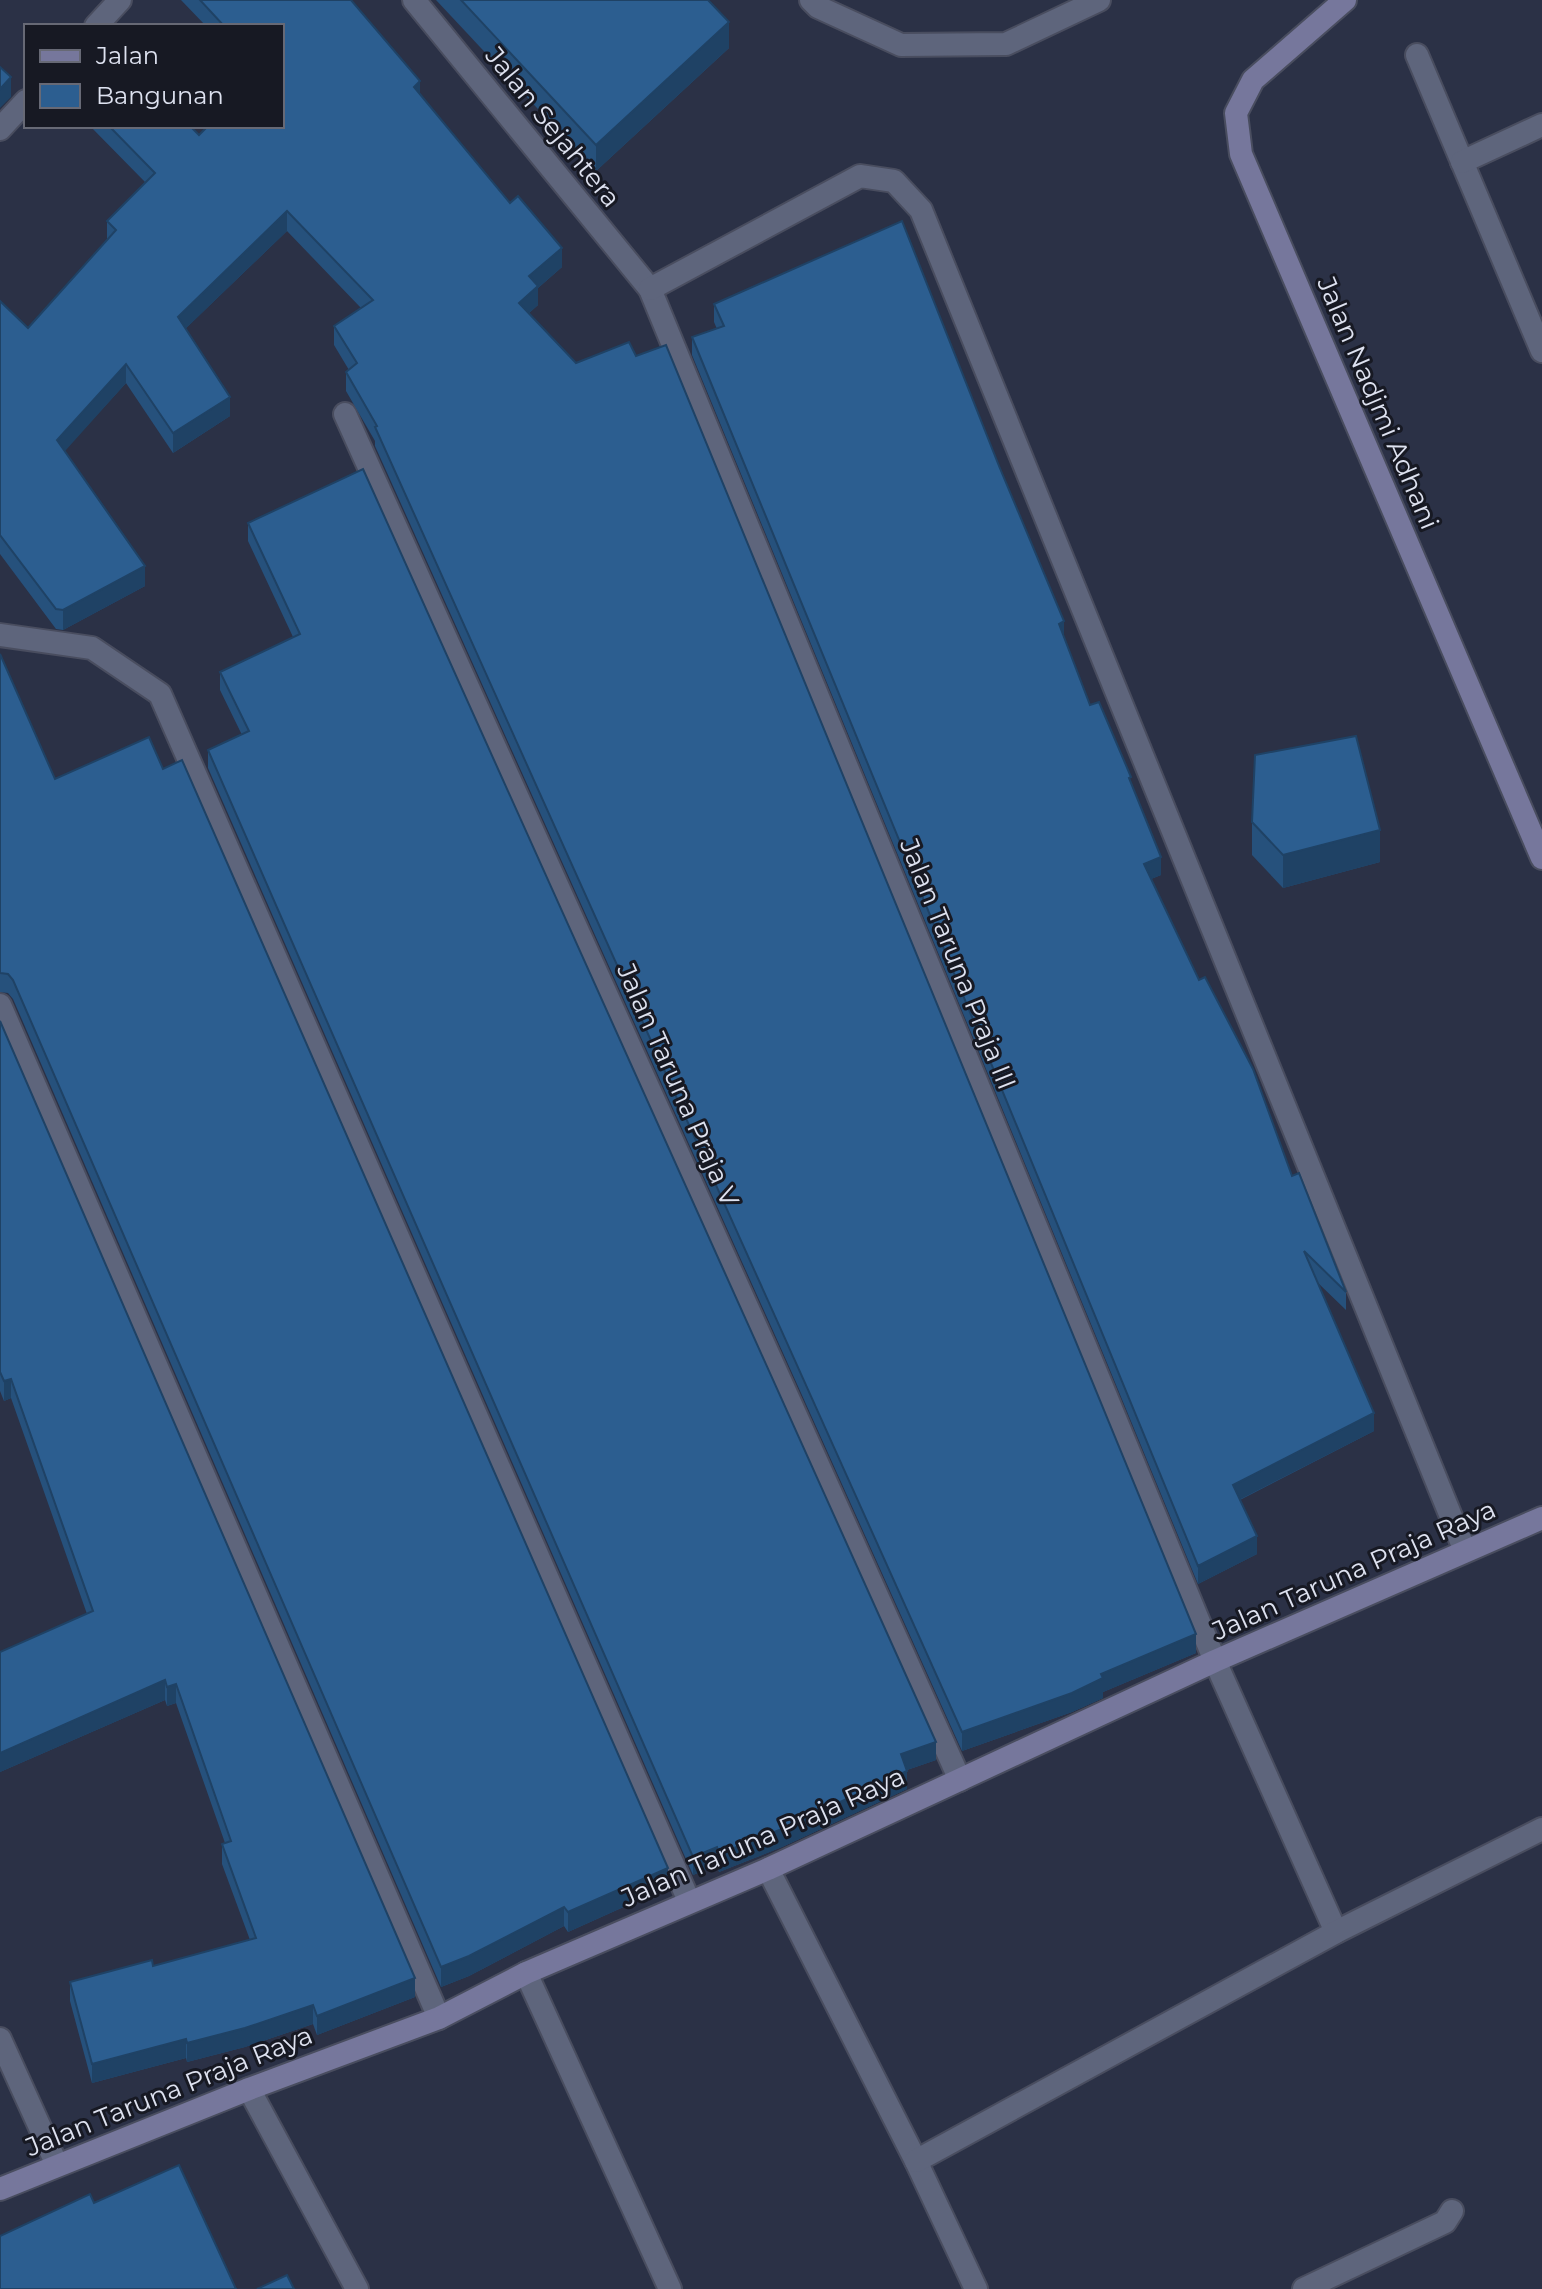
<svg xmlns="http://www.w3.org/2000/svg" width="1542" height="2289" font-family="Montserrat,sans-serif">
  <rect width="100%" height="100%" fill="#2b3146"/>
  <g fill="none" stroke-linecap="round" stroke-linejoin="round">
    <defs>
      <g id="minor">
        <path d="M414,0L650,289L1215,1661L1336,1932"/>
        <path d="M811,0L818,7L901,45L1006,44L1099,0"/>
        <path d="M96,26L120,0"/>
        <path d="M1417,55L1542,351"/>
        <path d="M0,129L26,101"/>
        <path d="M1462,162L1542,125"/>
        <path d="M650,289L860,176L894,181L921,210L1465,1551"/>
        <path d="M345,414L960,1780"/>
        <path d="M0,635L92,648L160,694L689,1901"/>
        <path d="M0,1005L439,2018"/>
        <path d="M768,1869L916,2161L976,2289"/>
        <path d="M526,1973L670,2289"/>
        <path d="M0,2039L57,2165"/>
        <path d="M249,2089L357,2289"/>
        <path d="M916,2161L1336,1932L1542,1829"/>
        <path d="M1304,2289L1445,2222L1452,2211"/>
      </g>
      <g id="secondary">
        <path d="M1345,0L1253,80L1236,113L1241,154L1542,858"/>
        <path d="M0,2189L249,2089L439,2018L526,1973L768,1869L1215,1661L1542,1518"/>
      </g>
    </defs>
    <use href="#minor" stroke="#494d5f" stroke-width="26"/>
    <use href="#secondary" stroke="#494d5f" stroke-width="26"/>
    <use href="#minor" stroke="#5e657c" stroke-width="22"/>
    <use href="#secondary" stroke="#76779c" stroke-width="22"/>
  </g>
  <g fill="#26517c">
    <path d="M181,0H351L420,94L562,267L538,288V305L529,313L1196,1653L1103,1692V1698L1072,1712L962,1751L375,446V441L346,391V372L349,370L334,345V326L361,308L287,231L185,329L230,416L173,453L126,383L64,451L145,586L63,630L56,629L0,554V301L28,328L107,241V221L145,182L90,126H190L199,135L282,126V26H206Z"/>
    <path d="M436,0H708L729,48L596,171Z"/>
    <path d="M714,304L1064,637L1090,705L1131,783L1161,875L1151,879L1346,1292V1310L1317,1282L1374,1431L1240,1500L1257,1554L1198,1584L692,355V337L717,329L714,322Z"/>
    <path d="M248,523L936,1760L907,1770V1789L782,1847L719,1872L717,1865L693,1875L208,768V750L242,735L220,690V672L293,637L248,541Z"/>
    <path d="M0,654L55,779L668,1887L568,1932L564,1926L469,1976L441,1987L13,999L8,993L0,992Z"/>
    <path d="M1252,822L1380,862L1283,888L1252,855Z"/>
    <path d="M0,1021L415,1997L317,2035L313,2024L245,2047L187,2062L186,2058L92,2083L70,2001V1982L153,1966L250,1940L222,1864V1844L225,1843L176,1703L167,1706L165,1700L0,1772V1652L87,1614L11,1398L4,1401L0,1391Z"/>
  </g>
  <g fill="#1f4265">
    <path d="M729,22V48L596,171V145Z"/>
    <path d="M11,77V97L0,108V89Z"/>
    <path d="M420,81V101L414,87Z"/>
    <path d="M287,211V231L178,336V317Z"/>
    <path d="M562,248V267L538,288V305L519,322V303L529,276Z"/>
    <path d="M126,364V383L57,460V440Z"/>
    <path d="M230,397V416L173,453V433Z"/>
    <path d="M145,566V586L63,630V610Z"/>
    <path d="M1064,621V639L1059,624Z"/>
    <path d="M1380,830V862L1283,888V855Z"/>
    <path d="M1161,857V875L1144,882V864Z"/>
    <path d="M11,1379V1398L4,1401V1381Z"/>
    <path d="M1374,1413V1431L1233,1503V1485Z"/>
    <path d="M1257,1536V1554L1198,1584V1566Z"/>
    <path d="M1196,1634V1653L1103,1692V1698L1072,1712L962,1751V1732Z"/>
    <path d="M165,1680V1700L0,1772V1753Z"/>
    <path d="M176,1684V1703L167,1706V1687Z"/>
    <path d="M936,1742V1760L901,1772V1754Z"/>
    <path d="M907,1771V1789L782,1847L719,1872V1854Z"/>
    <path d="M717,1847V1865L693,1875V1857Z"/>
    <path d="M668,1868V1887L568,1932V1912Z"/>
    <path d="M564,1907V1926L469,1976L441,1987V1967Z"/>
    <path d="M415,1978V1997L317,2035V2016Z"/>
    <path d="M313,2005V2024L245,2047L187,2062V2043Z"/>
    <path d="M186,2039V2058L92,2083V2064Z"/>
  </g>
  <g fill="#2c5e90" stroke="#1f4265" stroke-width="2">
    <path d="M200,0H351L420,81L414,87L510,203L518,196L562,248L529,276L538,286L519,303L576,363L629,342L636,356L666,345L1196,1634L1101,1674L1103,1678L1072,1693L962,1732L375,427L377,426L346,372L357,363L334,326L373,300L287,211L178,317L230,397L173,433L126,364L57,440L145,566L63,610L56,609L0,535V301L28,328L116,230L107,221L155,173L109,126H190L199,135L208,126H282V26H224Z"/>
    <path d="M461,0H708L729,22L596,145Z"/>
    <path d="M0,67L11,77L0,89Z"/>
    <path d="M902,221L999,466L1064,621L1059,624L1090,705L1099,702L1131,777L1129,778L1161,857L1144,864L1199,980L1205,977L1253,1069L1292,1176L1299,1173L1346,1292L1304,1251L1374,1413L1233,1485L1257,1536L1198,1566L692,337L724,326L714,304Z"/>
    <path d="M363,469L936,1742L901,1754L907,1771L782,1829L719,1854L717,1847L693,1857L208,750L249,731L220,672L300,634L248,523Z"/>
    <path d="M0,654L55,779L149,737L163,769L182,760L668,1868L568,1912L564,1907L469,1956L441,1967L13,980L8,974L0,973Z"/>
    <path d="M1356,736L1380,830L1283,855L1252,822L1255,755Z"/>
    <path d="M0,1021L415,1978L317,2016L313,2005L245,2028L187,2043L186,2039L92,2064L70,1982L152,1960L153,1966L256,1938L222,1844L231,1841L176,1684L167,1687L165,1680L0,1753V1652L93,1611L11,1379L4,1381L0,1372Z"/>
    <path d="M179,2165L236,2289H0V2236L90,2194L94,2203Z"/>
    <path d="M287,2275L294,2289H257Z"/>
  </g>
  <g text-anchor="middle" dominant-baseline="central" stroke-width="6" stroke-linejoin="round" paint-order="stroke">
    <g font-size="26" fill="#dee2f0" stroke="#171923">
      <text transform="translate(553 127) rotate(51)">Jalan Sejahtera</text>
      <text transform="translate(1378 403) rotate(67)">Jalan Nadjmi Adhani</text>
      <text transform="translate(958 964) rotate(68)">Jalan Taruna Praja III</text>
      <text transform="translate(678 1085) rotate(66)">Jalan Taruna Praja V</text>
      <text transform="translate(1354 1570) rotate(-24)">Jalan Taruna Praja Raya</text>
      <text transform="translate(763 1837) rotate(-24)">Jalan Taruna Praja Raya</text>
      <text transform="translate(169 2091) rotate(-22)">Jalan Taruna Praja Raya</text>
    </g>
  </g>
  <rect x="24" y="24" width="260" height="104" fill="#171923" stroke="#676975" stroke-width="2"/>
  <rect x="40" y="50" width="40" height="12" fill="#76779c" stroke="#676975" stroke-width="2"/>
  <text x="96" y="64" font-size="24" fill="#dee2f0">Jalan</text>
  <rect x="40" y="84" width="40" height="24" fill="#2c5e90" stroke="#676975" stroke-width="2"/>
  <text x="96" y="104" font-size="24" fill="#dee2f0">Bangunan</text>
</svg>
